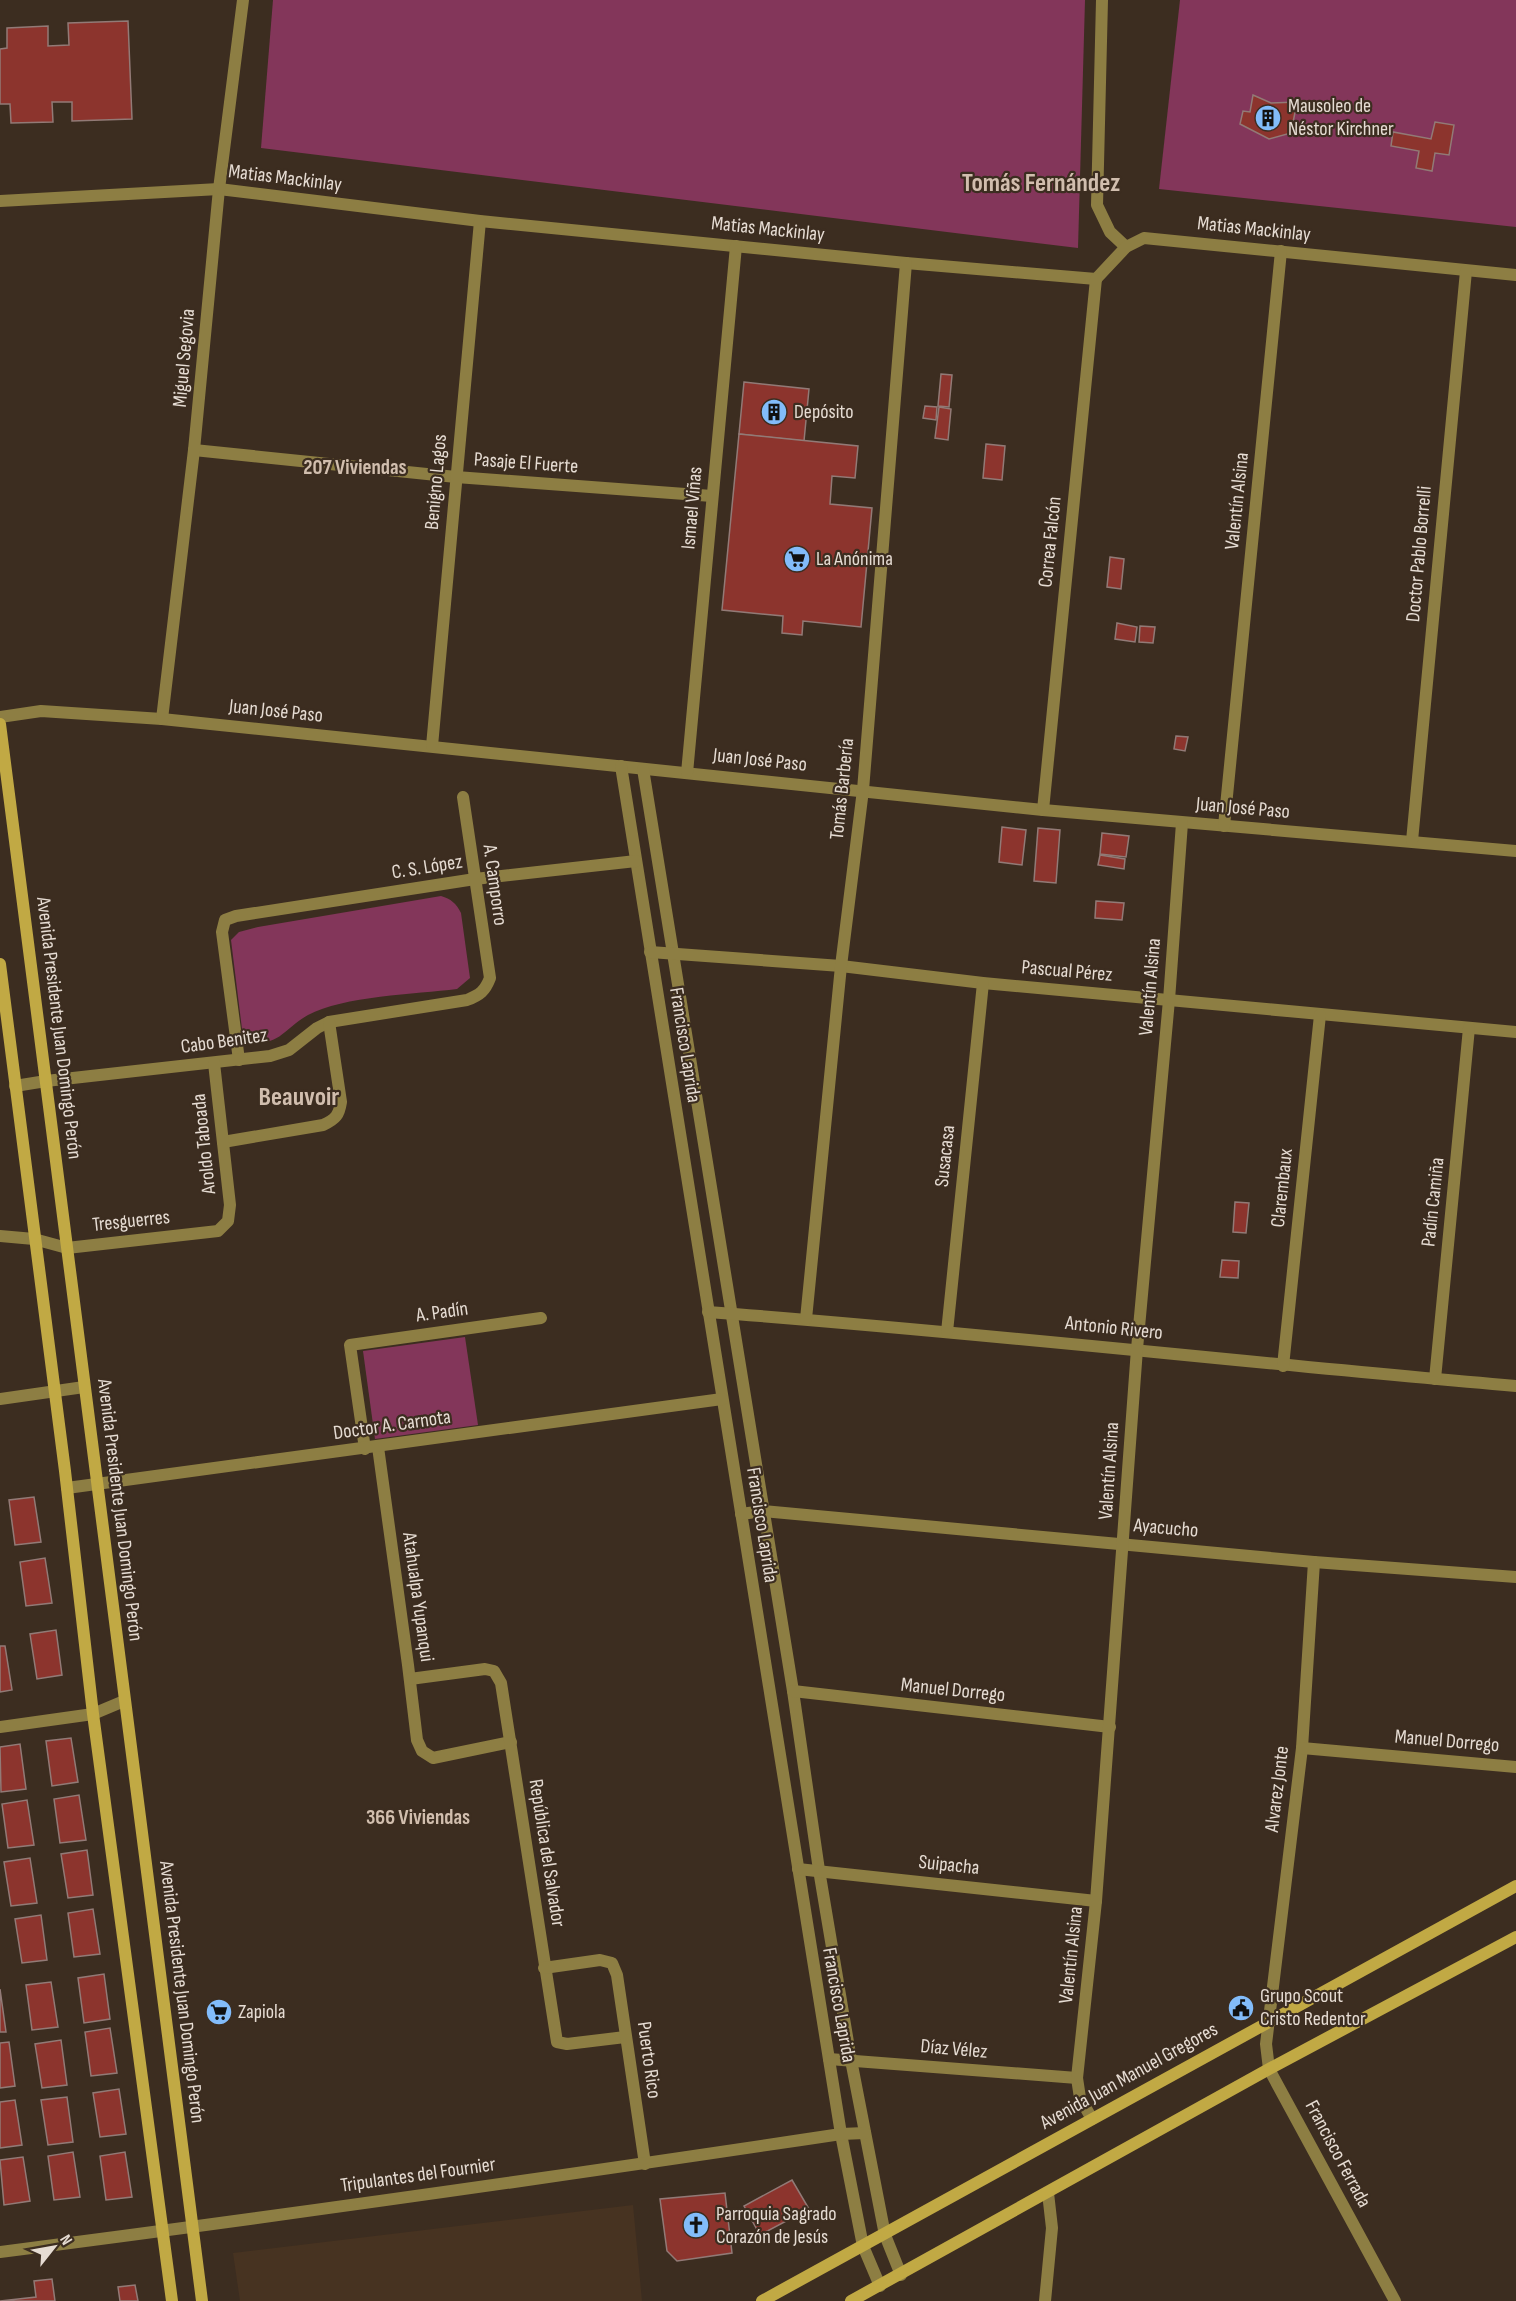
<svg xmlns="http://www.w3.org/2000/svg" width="1516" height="2301" font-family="'Sofia Sans Condensed',sans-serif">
  <rect width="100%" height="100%" fill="#3c2d20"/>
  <path fill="#473321" d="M633,2205L642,2301H240L233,2253Z"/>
  <g fill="#83365a">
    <path d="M273,0H1085L1078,248L261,148Z"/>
    <path d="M1180,0H1516V227L1159,189Z"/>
    <path d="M441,896C451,899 456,903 461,913L470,978L457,989C416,994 343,996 308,1015C282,1030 282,1045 247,1043L243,1037L231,940L239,932L258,927Z"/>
    <path d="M465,1337L478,1425L375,1439L363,1351Z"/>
  </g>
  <g fill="#8c342d" stroke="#927a76" stroke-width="1.5">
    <path d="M128,21L132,119L72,121V102H52L53,122L11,123L10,104H0V49L7,48V28L48,26V46L69,45L68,23Z"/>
    <path d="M1253,95L1271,103L1297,102L1291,133L1269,139L1240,124L1243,111L1250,112Z"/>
    <path d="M1435,122L1454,125L1449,155L1435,153L1432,171L1416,168L1419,151L1391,146L1393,132L1431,139Z"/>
    <path d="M941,374L952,375L949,407L938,406Z"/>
    <path d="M744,382L809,389L804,441L739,434Z"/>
    <path d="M925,406L937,407L936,420L923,418Z"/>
    <path d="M939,407L951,409L948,440L935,438Z"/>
    <path d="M739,434L858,446L855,478L832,476L830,504L872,508L861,627L803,621L802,635L782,633L783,616L722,610Z"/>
    <path d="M986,444L1005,446L1002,480L983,478Z"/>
    <path d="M1110,557L1124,559L1121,589L1107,587Z"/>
    <path d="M1117,623L1137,627L1135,642L1115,639Z"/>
    <path d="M1140,626L1155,627L1153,643L1139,642Z"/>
    <path d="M1176,736L1188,737L1185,751L1174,749Z"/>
    <path d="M1002,827L1026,830L1022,865L999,862Z"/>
    <path d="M1038,828L1060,830L1056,883L1034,881Z"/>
    <path d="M1102,833L1129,836L1126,857L1100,854Z"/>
    <path d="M1100,855L1125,859L1124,869L1098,865Z"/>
    <path d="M1096,901L1124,903L1122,920L1095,918Z"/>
    <path d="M1235,1202L1249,1203L1246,1233L1233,1232Z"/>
    <path d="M1222,1260L1239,1261L1238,1278L1220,1277Z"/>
    <path d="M34,1497L41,1542L15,1545L9,1500Z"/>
    <path d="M45,1558L52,1603L26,1606L20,1562Z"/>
    <path d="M56,1630L62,1675L37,1679L30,1634Z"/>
    <path d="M0,1646H5L12,1690L0,1692Z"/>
    <path d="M71,1738L78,1782L52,1786L46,1741Z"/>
    <path d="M20,1744L26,1789L1,1792L0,1747Z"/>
    <path d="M79,1795L86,1840L60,1843L54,1799Z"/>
    <path d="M27,1800L34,1845L8,1848L2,1804Z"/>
    <path d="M87,1850L93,1895L68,1898L61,1854Z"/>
    <path d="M30,1858L37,1903L11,1906L4,1862Z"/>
    <path d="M93,1909L100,1954L74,1957L68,1913Z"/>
    <path d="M41,1915L47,1960L22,1963L15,1919Z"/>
    <path d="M104,1974L110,2019L84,2023L78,1978Z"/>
    <path d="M51,1982L58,2027L32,2030L26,1985Z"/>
    <path d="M0,1989L6,2032H0Z"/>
    <path d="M110,2028L117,2073L91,2076L85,2032Z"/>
    <path d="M61,2040L67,2085L42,2088L35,2044Z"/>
    <path d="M9,2042L15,2086L0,2088V2043Z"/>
    <path d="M119,2089L126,2134L100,2137L93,2093Z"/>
    <path d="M67,2097L73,2142L48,2145L41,2100Z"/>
    <path d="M15,2100L22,2145L0,2148V2102Z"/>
    <path d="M73,2152L80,2197L54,2200L48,2156Z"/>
    <path d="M125,2152L132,2197L106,2200L100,2156Z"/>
    <path d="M23,2157L30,2201L4,2205L0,2160Z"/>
    <path d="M792,2180L809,2209L760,2235L744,2206Z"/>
    <path d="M725,2193L732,2253L677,2261L667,2251L660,2199Z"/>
    <path d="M52,2279L55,2301H0L36,2297L34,2281Z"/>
    <path d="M135,2285L138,2301H120L118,2287Z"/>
  </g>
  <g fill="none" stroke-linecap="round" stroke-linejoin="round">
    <g stroke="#8d7e43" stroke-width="12">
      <path d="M1102,0L1097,205L1110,232L1126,247"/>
      <path d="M0,201L219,189L480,221L906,263L1096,279"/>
      <path d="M1096,279L1126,247L1144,238L1516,275"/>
      <path d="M194,450L456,477L712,496"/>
      <path d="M0,717L41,711L162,719L1043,810L1516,851"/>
      <path d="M162,719L194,450L219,189L243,0"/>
      <path d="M432,746L480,221"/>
      <path d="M621,766L841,2134L863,2246L880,2286"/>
      <path d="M643,769L793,1691L819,1870L851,2060L885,2235L901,2275"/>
      <path d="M687,773L736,246"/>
      <path d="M1043,810L1096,279"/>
      <path d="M1224,826L1281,251"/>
      <path d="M1412,841L1466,271"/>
      <path d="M650,952L841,966L983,983L1516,1032"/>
      <path d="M239,1060L222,932L225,920L236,916L475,879L636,861"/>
      <path d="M15,1086L46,1081L270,1056L289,1050L317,1028L329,1022L467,1000C480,995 485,991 490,978L463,797"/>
      <path d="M223,1142L323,1125C336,1119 339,1115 341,1102L329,1022"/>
      <path d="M0,1236L34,1239L67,1248L218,1231L228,1221L230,1205L214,1063"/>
      <path d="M708,1312C978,1332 1246,1363 1516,1386"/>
      <path d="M806,1319L841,966L863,790L906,263"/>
      <path d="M947,1332L983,983"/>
      <path d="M1283,1366L1320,1015"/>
      <path d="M1435,1379L1469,1028"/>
      <path d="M0,1399L84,1387"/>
      <path d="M378,1447L408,1665L417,1740L422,1751L433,1758L511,1742"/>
      <path d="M365,1449L350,1345L541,1318"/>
      <path d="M67,1488L722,1399"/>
      <path d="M741,1514L763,1511L1314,1562L1516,1577"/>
      <path d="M1314,1562L1302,1748L1266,2044L1269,2069L1395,2301"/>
      <path d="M410,1679L485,1669L494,1671L501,1683L557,2042L567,2044L625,2037"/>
      <path d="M793,1691L1110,1727"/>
      <path d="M0,1727L93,1714L124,1701"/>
      <path d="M1302,1748L1516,1767"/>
      <path d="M798,1869L1096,1901"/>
      <path d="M544,1968L600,1960L612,1963L617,1975L645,2164"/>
      <path d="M829,2059L1077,2078"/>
      <path d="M1092,2119L1080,2098L1077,2078L1096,1901L1137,1349L1169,1000L1182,823"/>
      <path d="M0,2252C281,2216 561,2176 841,2134L865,2133"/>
      <path d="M1045,2301L1052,2228L1048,2193"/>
    </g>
    <g stroke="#c1a944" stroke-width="12">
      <path d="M0,724L202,2301"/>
      <path d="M0,964L65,1471L93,1714L172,2301"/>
      <path d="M762,2301L1516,1886"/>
      <path d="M851,2301L1269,2069L1516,1937"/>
    </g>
  </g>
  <defs>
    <symbol id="building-disc" viewBox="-11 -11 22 22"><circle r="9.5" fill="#82bcfa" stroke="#3c2d20"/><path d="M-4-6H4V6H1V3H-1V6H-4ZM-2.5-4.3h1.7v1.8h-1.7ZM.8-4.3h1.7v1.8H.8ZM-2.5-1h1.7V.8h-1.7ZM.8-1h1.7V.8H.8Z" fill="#111"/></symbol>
    <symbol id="supermarket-disc" viewBox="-11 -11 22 22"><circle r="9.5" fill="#82bcfa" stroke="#3c2d20"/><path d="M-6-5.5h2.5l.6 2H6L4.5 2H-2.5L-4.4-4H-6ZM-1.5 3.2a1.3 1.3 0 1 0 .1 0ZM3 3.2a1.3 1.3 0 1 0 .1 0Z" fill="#111"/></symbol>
    <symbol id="civic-disc" viewBox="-11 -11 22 22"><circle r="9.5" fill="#82bcfa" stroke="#3c2d20"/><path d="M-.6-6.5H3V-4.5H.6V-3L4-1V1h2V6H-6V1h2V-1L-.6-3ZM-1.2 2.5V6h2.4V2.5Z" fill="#111"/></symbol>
    <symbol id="church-disc" viewBox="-11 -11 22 22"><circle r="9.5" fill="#82bcfa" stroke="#3c2d20"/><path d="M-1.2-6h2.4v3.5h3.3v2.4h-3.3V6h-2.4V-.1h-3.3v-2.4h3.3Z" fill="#111"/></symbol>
  </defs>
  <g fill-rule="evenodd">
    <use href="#building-disc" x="1253" y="103" width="30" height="30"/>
    <use href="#building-disc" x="759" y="397" width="30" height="30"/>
    <use href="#supermarket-disc" x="782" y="544" width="30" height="30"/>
    <use href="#civic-disc" x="1226" y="1993" width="30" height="30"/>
    <use href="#supermarket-disc" x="204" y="1997" width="30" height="30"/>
    <use href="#church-disc" x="681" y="2210" width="30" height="30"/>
  </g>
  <g text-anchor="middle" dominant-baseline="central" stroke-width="4.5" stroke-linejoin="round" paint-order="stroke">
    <g font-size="20" fill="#e6dcd3" stroke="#3c2d20" text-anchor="start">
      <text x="1288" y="106">Mausoleo de<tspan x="1288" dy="23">Néstor Kirchner</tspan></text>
      <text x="794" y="412">Depósito</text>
      <text x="816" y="559">La Anónima</text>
      <text x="1260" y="1996">Grupo Scout<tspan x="1260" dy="23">Cristo Redentor</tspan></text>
      <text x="238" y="2012">Zapiola</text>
      <text x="716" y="2214">Parroquia Sagrado<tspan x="716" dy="23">Corazón de Jesús</tspan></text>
    </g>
    <g font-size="20" fill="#e6dcd3" stroke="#3c2d20">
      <text transform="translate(285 178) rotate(7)">Matias Mackinlay</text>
      <text transform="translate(768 229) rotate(6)">Matias Mackinlay</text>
      <text transform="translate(1254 229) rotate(6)">Matias Mackinlay</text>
      <text transform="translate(184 358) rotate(-85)">Miguel Segovia</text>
      <text transform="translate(526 463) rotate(4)">Pasaje El Fuerte</text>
      <text transform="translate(436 482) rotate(-85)">Benigno Lagos</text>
      <text transform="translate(1237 501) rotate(-84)">Valentín Alsina</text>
      <text transform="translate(692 508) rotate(-85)">Ismael Viñas</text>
      <text transform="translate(1050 542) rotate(-84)">Correa Falcón</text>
      <text transform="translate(1419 554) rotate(-85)">Doctor Pablo Borrelli</text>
      <text transform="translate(276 711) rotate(6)">Juan José Paso</text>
      <text transform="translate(760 760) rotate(6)">Juan José Paso</text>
      <text transform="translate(842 789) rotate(-84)">Tomás Barbería</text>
      <text transform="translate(1243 808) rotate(5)">Juan José Paso</text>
      <text transform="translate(427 867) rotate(-9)">C. S. López</text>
      <text transform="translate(495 885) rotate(82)">A. Camporro</text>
      <text transform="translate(1067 971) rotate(5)">Pascual Pérez</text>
      <text transform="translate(1150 987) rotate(-85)">Valentín Alsina</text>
      <text transform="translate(59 1028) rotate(83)">Avenida Presidente Juan Domingo Perón</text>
      <text transform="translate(224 1041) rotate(-8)">Cabo Benitez</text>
      <text transform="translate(685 1045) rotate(81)">Francisco Laprida</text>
      <text transform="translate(204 1144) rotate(-96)">Aroldo Taboada</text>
      <text transform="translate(945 1156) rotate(-84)">Susacasa</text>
      <text transform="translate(1282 1188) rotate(-84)">Clarembaux</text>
      <text transform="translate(1433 1202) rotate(-84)">Padín Camiña</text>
      <text transform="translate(131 1221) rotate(-6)">Tresguerres</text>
      <text transform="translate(442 1312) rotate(-8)">A. Padín</text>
      <text transform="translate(1114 1328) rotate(6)">Antonio Rivero</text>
      <text transform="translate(392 1425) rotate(-8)">Doctor A. Carnota</text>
      <text transform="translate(1109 1471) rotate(-86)">Valentín Alsina</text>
      <text transform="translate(120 1510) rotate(83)">Avenida Presidente Juan Domingo Perón</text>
      <text transform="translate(762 1525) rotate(81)">Francisco Laprida</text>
      <text transform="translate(1166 1528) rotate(5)">Ayacucho</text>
      <text transform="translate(418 1597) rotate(82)">Atahualpa Yupanqui</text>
      <text transform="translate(953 1690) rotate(6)">Manuel Dorrego</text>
      <text transform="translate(1447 1741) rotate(5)">Manuel Dorrego</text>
      <text transform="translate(1277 1789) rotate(-83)">Alvarez Jonte</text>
      <text transform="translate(547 1853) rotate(81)">República del Salvador</text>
      <text transform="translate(949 1865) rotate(6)">Suipacha</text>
      <text transform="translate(1071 1955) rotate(-84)">Valentín Alsina</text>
      <text transform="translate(182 1992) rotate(83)">Avenida Presidente Juan Domingo Perón</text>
      <text transform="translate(839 2005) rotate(80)">Francisco Laprida</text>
      <text transform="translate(954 2049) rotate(5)">Díaz Vélez</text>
      <text transform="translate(649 2060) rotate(82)">Puerto Rico</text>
      <text transform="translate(1129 2076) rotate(-29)">Avenida Juan Manuel Gregores</text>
      <text transform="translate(1338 2154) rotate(62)">Francisco Ferrada</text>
      <text transform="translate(418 2175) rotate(-8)">Tripulantes del Fournier</text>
    </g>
    <g font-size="21" font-weight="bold" fill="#d1beae" stroke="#3c2d20">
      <text x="355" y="467">207 Viviendas</text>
      <text x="418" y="1817">366 Viviendas</text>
    </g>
    <g font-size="26" font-weight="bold" fill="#d1beae" stroke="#3c2d20">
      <text x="1041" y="183">Tomás Fernández</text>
      <text x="299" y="1097">Beauvoir</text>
    </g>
  </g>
  <g transform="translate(54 2247) rotate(59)" stroke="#3c2d20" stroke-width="4.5" paint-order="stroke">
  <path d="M0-4.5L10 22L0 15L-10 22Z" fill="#e6dcd3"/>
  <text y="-9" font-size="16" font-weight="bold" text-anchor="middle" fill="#e6dcd3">N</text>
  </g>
</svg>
